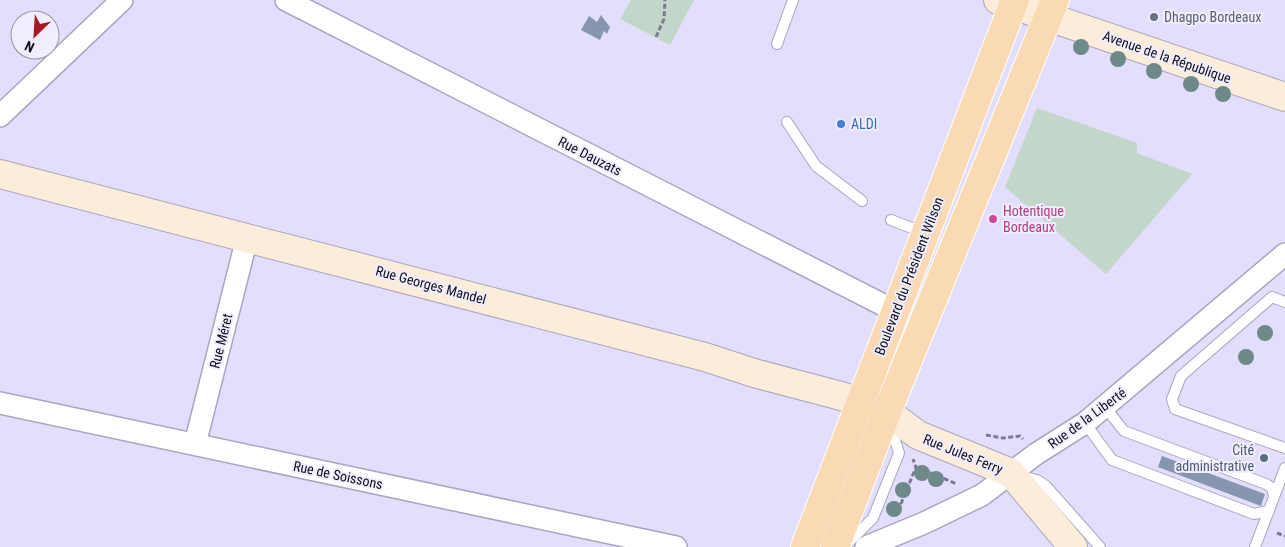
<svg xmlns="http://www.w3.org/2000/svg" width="1285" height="547" font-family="'Roboto Condensed',sans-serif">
  <rect width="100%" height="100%" fill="#e2defb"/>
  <g fill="#c2d6ca">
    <path d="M631,0H694L670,45L620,19Z"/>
    <path d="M1037,108L1137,143V153L1192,174L1106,274L1005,187Z"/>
  </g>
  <g fill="#8696ae">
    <path d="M601,15L610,27L607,34L604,31L600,40L581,30L589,16L597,22Z"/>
    <path d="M1162,456L1265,494L1261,506L1158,467Z"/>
  </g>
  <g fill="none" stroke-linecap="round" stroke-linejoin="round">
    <defs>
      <g id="lane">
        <path d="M777,44L793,0"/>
        <path d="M787,122L816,166L862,201"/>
        <path d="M891,220L925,233"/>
        <path d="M1285,302L1272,297L1181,376L1172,399L1175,409L1285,448"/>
        <path d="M1105,407L1124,431L1266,484L1272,488L1274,496"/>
        <path d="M1085,423L1112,460L1254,514L1269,511"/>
        <path d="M1021,476L1037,480L1046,486L1100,547"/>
        <path d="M845,546L873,518L899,453L889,421"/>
        <path d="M1255,547L1285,468"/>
      </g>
      <g id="street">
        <path d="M286,0L895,311"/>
        <path d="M0,116L122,0"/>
        <path d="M0,403L676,547"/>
        <path d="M195,444L247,238"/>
        <path d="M866,547L924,523L982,495L1036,454L1085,423L1285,254"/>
      </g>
      <g id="secondary">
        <path d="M998,0L1285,97"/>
        <path d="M0,174L705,357L754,373L841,396L887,412L918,435L1011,473L1073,547"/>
      </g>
      <g id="primary">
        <path d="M805,547L1015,0"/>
        <path d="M835,547L887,412L1055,0"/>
      </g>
    </defs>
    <use href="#lane" stroke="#aaa6c1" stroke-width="12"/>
    <use href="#street" stroke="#aaa6c1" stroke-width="24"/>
    <use href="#secondary" stroke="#aaa6c1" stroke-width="30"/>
    <use href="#primary" stroke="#fff" stroke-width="30"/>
    <g stroke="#7e7b8f" stroke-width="3" stroke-dasharray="5 2.5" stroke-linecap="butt">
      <path d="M656,37L664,19L665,0"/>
      <path d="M986,435L1003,438L1020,436L1023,439"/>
      <path d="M916,467L957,484"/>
      <path d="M898,511L916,467L913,459"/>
      <path d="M1277,533L1285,536"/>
    </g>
    <use href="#lane" stroke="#fff" stroke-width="10"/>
    <use href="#street" stroke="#fff" stroke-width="21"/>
    <use href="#secondary" stroke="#fcecda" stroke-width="28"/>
    <use href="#primary" stroke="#fadab5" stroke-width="28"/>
  </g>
  <g fill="#6d8989">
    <circle cx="1081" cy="47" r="8"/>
    <circle cx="1118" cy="59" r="8"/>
    <circle cx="1154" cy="71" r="8"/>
    <circle cx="1191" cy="84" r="8"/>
    <circle cx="1223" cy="94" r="8"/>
    <circle cx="1265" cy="333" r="8"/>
    <circle cx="1246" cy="357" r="8"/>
    <circle cx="922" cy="473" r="8"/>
    <circle cx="936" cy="479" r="8"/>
    <circle cx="903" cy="490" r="8"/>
    <circle cx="894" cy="509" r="8"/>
  </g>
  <circle fill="#6b7280" stroke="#f0edff" stroke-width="2" cx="1154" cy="17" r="5"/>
  <circle fill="#3f7fe0" stroke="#f0edff" stroke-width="2" cx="841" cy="124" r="5"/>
  <circle fill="#d1479c" stroke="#f0edff" stroke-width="2" cx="993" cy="219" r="5"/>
  <circle fill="#5c6f8a" stroke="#f0edff" stroke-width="2" cx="1264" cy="458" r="5"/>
  <g text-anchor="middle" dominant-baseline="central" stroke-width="4" stroke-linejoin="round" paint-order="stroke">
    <g font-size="14" fill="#5b616d" stroke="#f0edff" text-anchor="start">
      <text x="1164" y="17">Dhagpo Bordeaux</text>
    </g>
    <g font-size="14" fill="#13111b" stroke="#f0edff">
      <text transform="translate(1167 57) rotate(19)">Avenue de la République</text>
      <text transform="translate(590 156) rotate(27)">Rue Dauzats</text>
      <text transform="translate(909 276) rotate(-69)">Boulevard du Président Wilson</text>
      <text transform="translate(431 285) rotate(15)">Rue Georges Mandel</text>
      <text transform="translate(221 341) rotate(-76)">Rue Méret</text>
      <text transform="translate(1087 418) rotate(-36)">Rue de la Liberté</text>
      <text transform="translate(963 454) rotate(22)">Rue Jules Ferry</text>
      <text transform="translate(338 475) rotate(12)">Rue de Soissons</text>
    </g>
    <g font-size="14" fill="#366cbe" stroke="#f0edff" text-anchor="start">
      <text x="851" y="124">ALDI</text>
    </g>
    <g font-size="14" fill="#b23c85" stroke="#f0edff" text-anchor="start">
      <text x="1003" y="211">Hotentique<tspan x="1003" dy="16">Bordeaux</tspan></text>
    </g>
    <g font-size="14" fill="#4e5e75" stroke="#f0edff" text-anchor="end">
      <text x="1254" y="450">Cité<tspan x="1254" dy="16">administrative</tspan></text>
    </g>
  </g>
  <g transform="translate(35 35) rotate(205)"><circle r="24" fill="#f0edff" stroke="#9895a4"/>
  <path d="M0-4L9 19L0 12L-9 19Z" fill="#ab1722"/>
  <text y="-8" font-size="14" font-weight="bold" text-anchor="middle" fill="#13111b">N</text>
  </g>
</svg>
